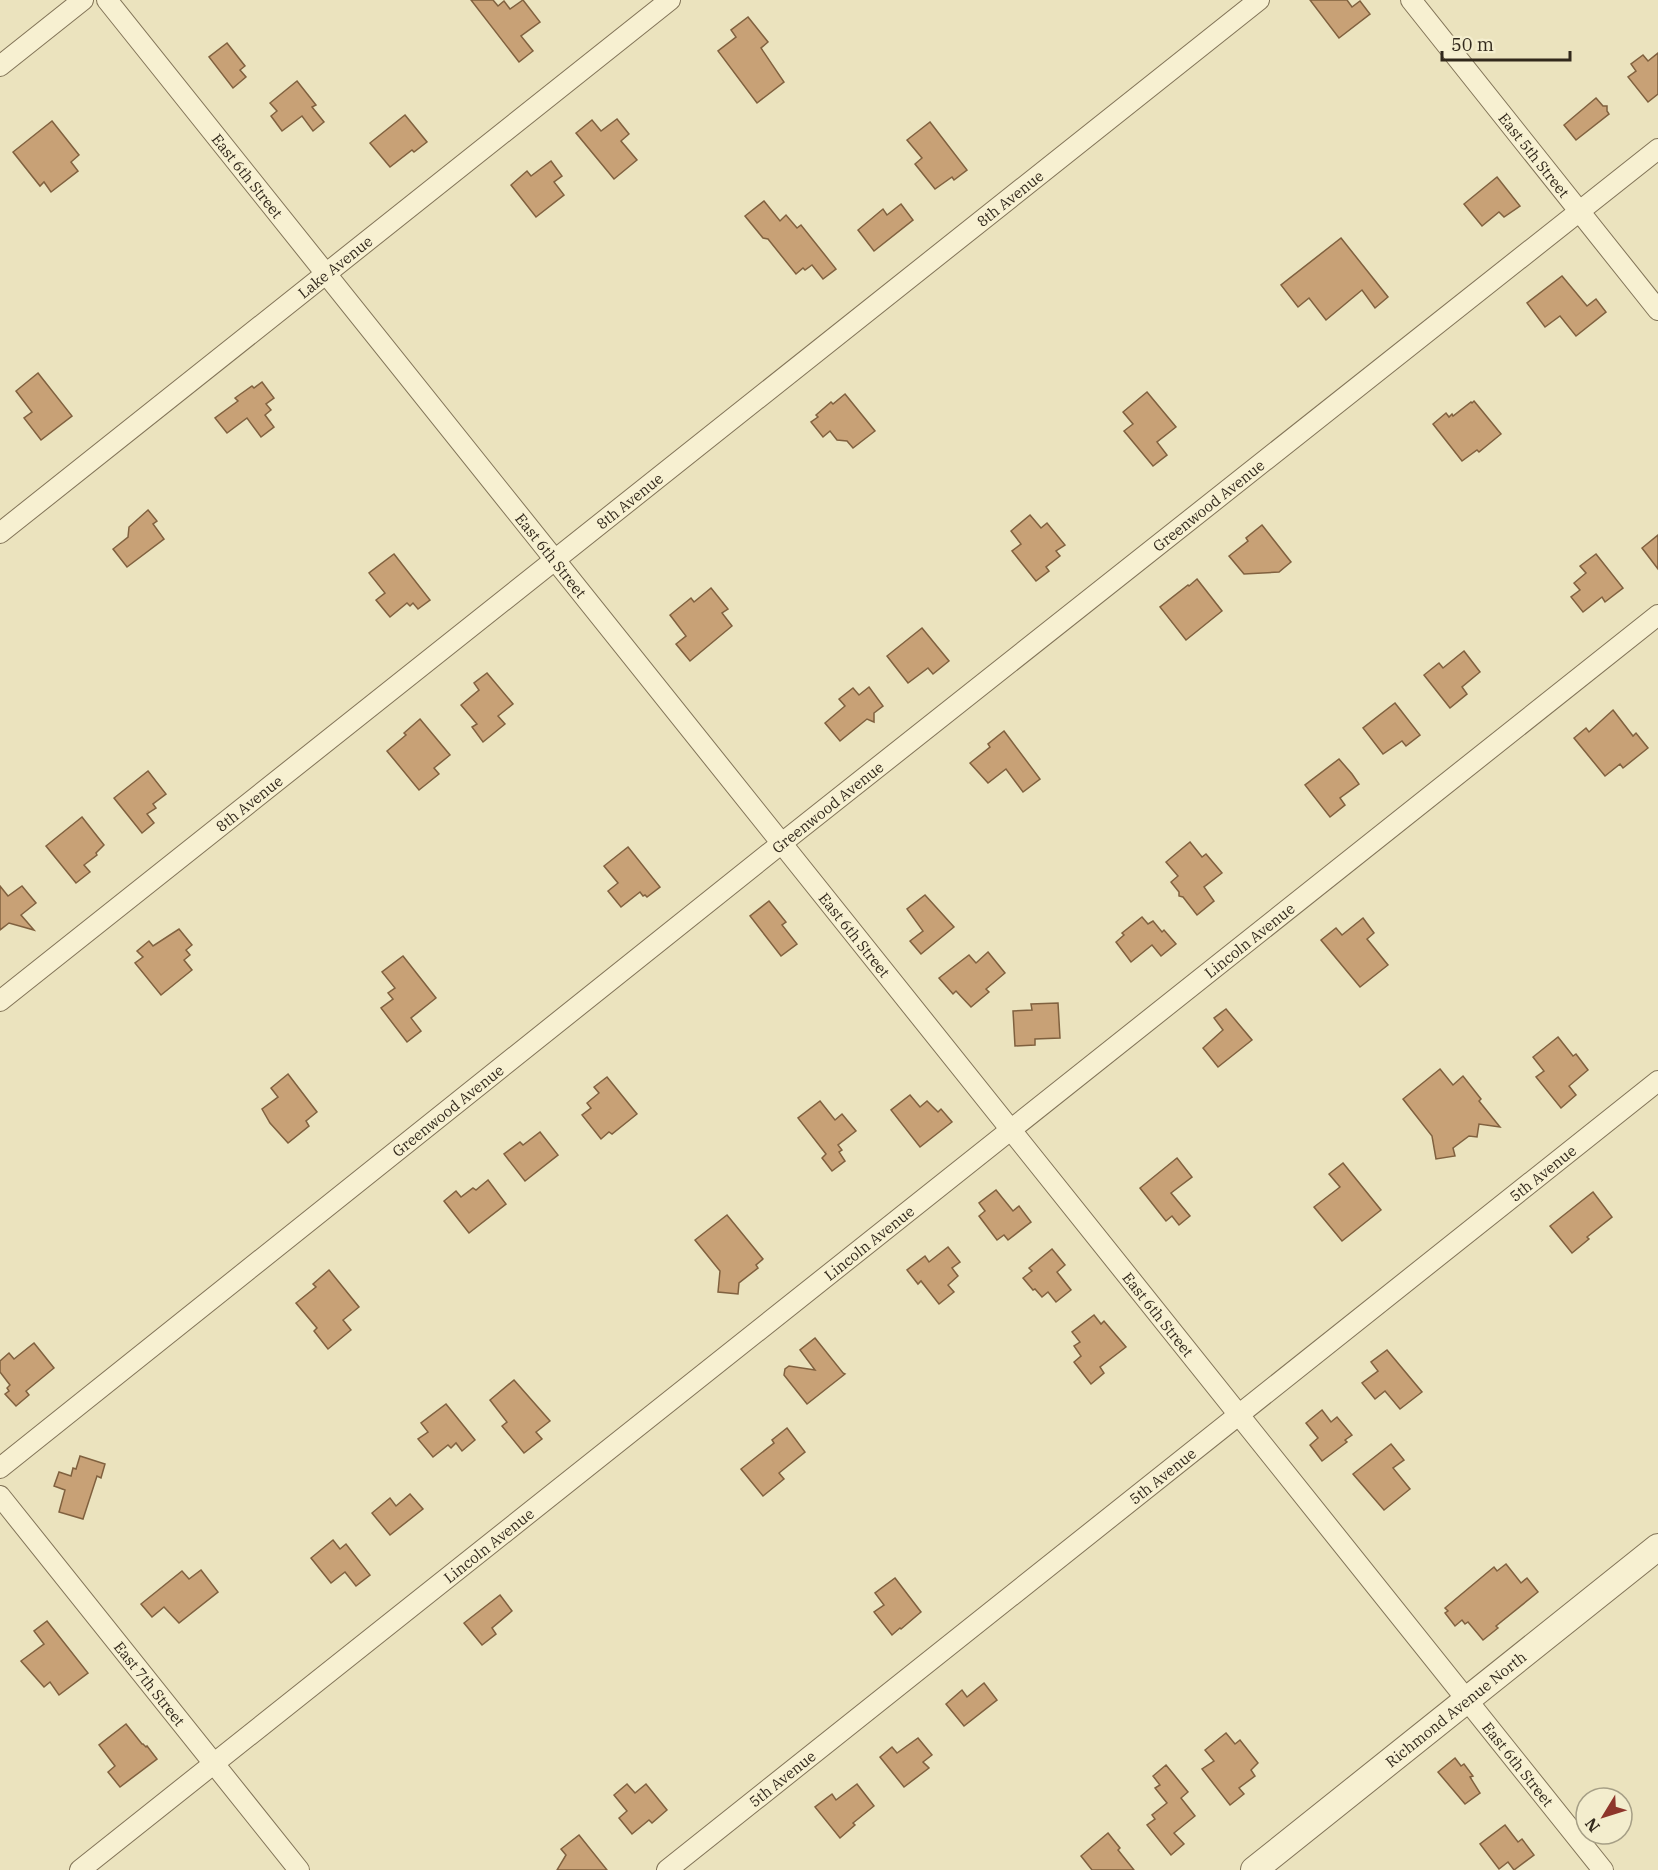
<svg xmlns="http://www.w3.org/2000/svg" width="1658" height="1870" font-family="'IBM Plex Serif',serif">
  <rect width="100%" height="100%" fill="#ebe3be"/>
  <g fill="#c8a176" stroke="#80613f" stroke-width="1.5">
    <path d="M471,0H493L498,6L504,1L510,9L523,0L540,22L521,36L533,51L519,62Z"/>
    <path d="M1310,0H1347L1352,7L1360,1L1370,14L1339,38Z"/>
    <path d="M748,17L768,42L761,48L784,82L757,103L718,51L736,37L731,30Z"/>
    <path d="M227,43L245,66L240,70L246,77L233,88L209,57Z"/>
    <path d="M1658,53V94L1648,102L1628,77L1636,71L1631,64L1643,55L1648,61Z"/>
    <path d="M297,81L316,105L312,107L324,122L313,131L302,116L282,131L271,116L277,111L270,103Z"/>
    <path d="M1596,98L1603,106H1607V111L1609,114L1576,140L1564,125Z"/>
    <path d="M405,115L427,142L414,152L412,150L390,167L370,143Z"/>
    <path d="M617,119L629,134L621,141L637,160L614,179L576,133L592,120L601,131Z"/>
    <path d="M52,121L79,155L71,162L78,171L51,192L44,182L40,186L13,152Z"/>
    <path d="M930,122L967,170L954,180L952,177L935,189L915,164L922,158L907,140Z"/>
    <path d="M551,161L562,176L554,182L564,195L536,217L511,185L527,171L531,176Z"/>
    <path d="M1497,177L1520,206L1504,217L1499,212L1482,226L1464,204Z"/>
    <path d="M764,201L780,221L786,215L797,228L801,225L836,269L823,279L812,265L805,270L803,268L796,274L768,239L763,238L745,216Z"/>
    <path d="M901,204L913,220L874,251L858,230L883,209L887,215Z"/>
    <path d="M1341,238L1388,297L1375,308L1362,290L1326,320L1309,298L1298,307L1281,285Z"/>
    <path d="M1562,276L1587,306L1596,299L1606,312L1576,336L1560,316L1545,327L1527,303Z"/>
    <path d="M38,373L72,416L41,440L24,418L32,412L16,391Z"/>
    <path d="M262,382L274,398L266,404L271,410L265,415L274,427L261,437L247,418L227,433L215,418L238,401L235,398L252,386L254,388Z"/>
    <path d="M1147,392L1176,427L1157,442L1167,455L1153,466L1124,431L1133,424L1123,412Z"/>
    <path d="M845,394L875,431L853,448L847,441L837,440L830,431L823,437L811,422L818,417L816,415L831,402L833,404Z"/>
    <path d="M1474,401L1501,434L1479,452L1477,450L1462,461L1433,424L1446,413L1449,417L1452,414L1453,416L1471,402L1472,403Z"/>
    <path d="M148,510L157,521L153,524L164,539L127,567L113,549L128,537L129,527Z"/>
    <path d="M1030,515L1041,528L1047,523L1065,545L1056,551L1060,556L1046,567L1049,571L1036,581L1012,551L1021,544L1011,531Z"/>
    <path d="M1262,525L1291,562L1279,572L1244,574L1229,556L1248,541L1246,538Z"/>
    <path d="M1658,535V569L1642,548Z"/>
    <path d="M394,554L430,600L418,609L413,603L410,606L407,603L390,617L376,600L385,593L369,573Z"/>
    <path d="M1596,554L1623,588L1605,602L1602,597L1583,612L1571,597L1580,590L1574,583L1586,573L1580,566Z"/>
    <path d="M1197,579L1222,611L1186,640L1160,607L1188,585L1189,586Z"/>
    <path d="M711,588L728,609L722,613L732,626L690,661L676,644L686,636L670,615L691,598L694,602Z"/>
    <path d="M922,628L949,661L933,674L928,668L908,683L887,656Z"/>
    <path d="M1464,651L1480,672L1462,687L1467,694L1450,708L1424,675L1439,663L1443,668Z"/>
    <path d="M487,673L513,704L498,716L505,724L483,742L472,727L477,724L461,705L479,690L474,683Z"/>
    <path d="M869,687L883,706L874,713V722L867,719L840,741L825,723L845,706L839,699L853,688L859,695Z"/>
    <path d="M1395,703L1420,735L1406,746L1402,741L1383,754L1363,728Z"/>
    <path d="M1613,710L1633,736L1636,733L1648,748L1623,768L1620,764L1605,776L1574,738L1586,728L1589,732Z"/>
    <path d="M420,719L450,755L434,768L439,774L419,790L387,751L406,735L404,733Z"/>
    <path d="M1004,731L1040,779L1023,792L1006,769L988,783L970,763L990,747L988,744Z"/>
    <path d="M1339,759L1352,774L1359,784L1340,798L1345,805L1330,817L1305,785Z"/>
    <path d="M148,771L166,794L153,804L156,808L147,814L154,823L142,833L114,798Z"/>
    <path d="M82,817L104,845L96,853L97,855L84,865L90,872L76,883L46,846Z"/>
    <path d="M1190,842L1202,857L1206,854L1222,873L1204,887L1214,901L1197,915L1183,897L1179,896V892L1171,882L1178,876L1166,862Z"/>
    <path d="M628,847L660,887L647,897L645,895L643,896L640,892L621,907L608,891L618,883L604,866Z"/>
    <path d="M0,886L8,896L22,886L36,903L21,915L34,930L9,923L0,930Z"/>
    <path d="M925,895L954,927L921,954L910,941L923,931L907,909Z"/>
    <path d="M769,901L786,922L782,925L797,944L781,956L750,916Z"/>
    <path d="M1142,917L1148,924L1153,921L1162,932L1164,930L1176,944L1161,956L1152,945L1131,962L1116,942L1124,935L1122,933Z"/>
    <path d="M1363,918L1374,933L1367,939L1388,965L1360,987L1321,940L1336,928L1342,935Z"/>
    <path d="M179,929L192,945L186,950L190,955L184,960L192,970L161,995L135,963L143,957L137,951L149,941L153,946Z"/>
    <path d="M988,952L1005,973L986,989L989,992L971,1007L956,991L953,994L939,978L969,955L976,963Z"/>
    <path d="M403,956L436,998L411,1018L421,1031L407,1042L381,1008L393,999L388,993L395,988L382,972Z"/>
    <path d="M1058,1003L1060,1038L1035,1039V1045L1015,1046L1013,1011L1032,1010L1031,1004Z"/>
    <path d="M1226,1009L1252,1040L1218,1067L1203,1048L1223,1030L1214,1018Z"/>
    <path d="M1558,1037L1573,1056L1576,1054L1588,1070L1569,1086L1576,1095L1561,1108L1536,1077L1544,1071L1533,1057Z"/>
    <path d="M1440,1069L1453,1085L1463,1076L1481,1099L1479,1101L1500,1127L1479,1124L1477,1137L1469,1136L1453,1148L1455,1156L1436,1159L1432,1136L1403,1099Z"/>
    <path d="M288,1074L317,1112L306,1121L309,1126L288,1143L270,1123L262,1109L278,1097L271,1088Z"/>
    <path d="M607,1077L637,1114L612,1134L609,1132L601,1139L582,1115L591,1108L587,1103L599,1093L594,1087Z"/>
    <path d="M910,1095L920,1107L927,1101L938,1112L941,1109L952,1122L920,1147L891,1110Z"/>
    <path d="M820,1101L835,1120L842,1114L856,1131L838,1145L842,1150L839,1152L845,1161L832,1171L822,1158L826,1154L798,1118Z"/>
    <path d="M540,1132L558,1155L525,1181L504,1154L520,1142L523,1145Z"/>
    <path d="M1177,1158L1192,1177L1171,1193L1190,1216L1179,1225L1172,1216L1166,1221L1140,1188Z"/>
    <path d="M1343,1163L1381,1210L1342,1241L1314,1207L1340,1187L1329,1174Z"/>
    <path d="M488,1180L506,1204L469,1233L444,1201L456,1191L461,1197L473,1188L476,1190Z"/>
    <path d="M996,1190L1013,1211L1019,1206L1031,1222L1008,1240L1004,1235L997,1240L979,1216L985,1211L979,1203Z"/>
    <path d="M1593,1192L1612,1217L1587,1237L1589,1239L1572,1253L1550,1226Z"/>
    <path d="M727,1215L763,1259L756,1265L758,1268L739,1283L738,1294L718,1292L720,1271L695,1240Z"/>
    <path d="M948,1247L960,1262L952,1268L958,1276L948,1285L954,1292L939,1304L921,1281L918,1284L907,1270L925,1256L929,1262Z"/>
    <path d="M1052,1249L1065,1265L1057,1272L1071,1290L1056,1302L1048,1292L1042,1297L1035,1289L1033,1290L1023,1278L1032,1271L1029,1268Z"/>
    <path d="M329,1270L359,1307L343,1320L351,1330L328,1349L314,1331L317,1328L296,1303L316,1287L313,1284Z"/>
    <path d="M1094,1315L1101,1324L1104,1321L1126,1347L1100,1367L1104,1373L1091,1384L1074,1362L1081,1356L1074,1346L1080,1342L1072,1332Z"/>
    <path d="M815,1338L843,1373L845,1374L807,1404L784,1375L785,1369L789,1366L815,1370L800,1350Z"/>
    <path d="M34,1343L54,1368L26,1391L29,1395L16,1406L5,1394L9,1391L7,1388L10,1385L0,1372V1361L9,1353L14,1359Z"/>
    <path d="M1387,1350L1422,1392L1400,1409L1385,1391L1375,1399L1362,1383L1378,1371L1371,1362Z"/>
    <path d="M514,1380L550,1421L536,1432L542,1439L524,1453L502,1426L507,1422L490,1400Z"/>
    <path d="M446,1404L475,1440L462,1451L456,1443L451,1448L448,1445L433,1457L418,1439L428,1432L421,1423Z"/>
    <path d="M1322,1410L1331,1422L1337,1417L1352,1435L1345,1440L1347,1442L1322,1461L1310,1445L1318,1438L1306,1423Z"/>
    <path d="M787,1428L805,1452L779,1473L784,1479L763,1496L741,1469L774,1443L772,1440Z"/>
    <path d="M1391,1444L1404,1460L1393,1468L1410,1489L1384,1510L1353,1474Z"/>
    <path d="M80,1456L105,1464L101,1478L97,1476L83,1519L59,1512L65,1490L54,1486L59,1472L71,1476L73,1468L76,1469Z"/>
    <path d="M410,1494L423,1509L390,1535L372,1513L390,1498L396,1506Z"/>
    <path d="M333,1540L340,1549L346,1544L370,1575L356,1586L345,1572L331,1583L311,1558Z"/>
    <path d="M1506,1564L1521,1583L1527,1578L1538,1592L1496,1626L1498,1628L1483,1640L1468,1622L1465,1624L1462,1620L1455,1626L1445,1613L1448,1611L1445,1608L1494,1567L1497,1571Z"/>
    <path d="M201,1570L218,1592L179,1623L164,1607L152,1617L141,1604L182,1571L189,1579Z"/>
    <path d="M895,1578L921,1612L901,1629L900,1628L892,1635L874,1612L884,1605L875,1593Z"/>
    <path d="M500,1595L512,1611L492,1628L496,1634L482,1645L464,1623Z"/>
    <path d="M47,1621L88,1673L59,1695L50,1682L44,1687L21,1661L44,1644L34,1631Z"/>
    <path d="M984,1683L997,1700L964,1726L946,1704L962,1690L967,1697Z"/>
    <path d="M126,1724L142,1744H143L146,1747L147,1746L157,1759L120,1787L108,1772L115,1766L99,1745Z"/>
    <path d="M1226,1733L1235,1744L1240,1740L1258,1763L1251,1770L1255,1776L1239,1788L1244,1794L1230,1805L1202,1769L1214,1761L1205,1750Z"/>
    <path d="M918,1738L932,1755L923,1762L929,1768L904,1787L880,1757L892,1747L897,1753Z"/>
    <path d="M1455,1758L1461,1766L1464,1764L1473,1776L1470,1777L1480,1793L1465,1804L1438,1772Z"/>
    <path d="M1166,1765L1188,1792L1181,1798L1195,1816L1174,1833L1184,1844L1171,1855L1147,1825L1155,1819L1152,1815L1167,1803L1155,1788L1160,1785L1153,1776Z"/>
    <path d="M627,1784L635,1793L646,1784L667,1810L652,1823L649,1820L632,1834L619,1818L627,1811L614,1795Z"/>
    <path d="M857,1784L874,1806L853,1823L855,1825L840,1838L815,1807L832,1794L836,1800Z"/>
    <path d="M1505,1825L1518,1842L1522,1839L1534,1855L1514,1870L1508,1862L1499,1869L1480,1844Z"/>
    <path d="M1108,1833L1120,1848L1118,1850L1134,1870H1092L1081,1856Z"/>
    <path d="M579,1835L607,1870H557L566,1855L561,1849Z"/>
  </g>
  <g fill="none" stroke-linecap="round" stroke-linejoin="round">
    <defs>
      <g id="minor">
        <path id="s1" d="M107,0L1603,1870"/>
        <path id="s2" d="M1411,0L1658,310"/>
        <path d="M0,66L83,0"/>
        <path id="s3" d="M0,533L670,0"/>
        <path id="s4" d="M0,1001L1259,0"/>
        <path id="s5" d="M0,1468L782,843L1658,149"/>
        <path id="s6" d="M0,1496L299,1870"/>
        <path id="s7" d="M80,1870L1658,615"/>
        <path id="s8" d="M667,1870L1658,1081"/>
      </g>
      <g id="tertiary">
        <path id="s9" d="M1254,1870L1658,1547"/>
      </g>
    </defs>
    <use href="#minor" stroke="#827458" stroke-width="22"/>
    <use href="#tertiary" stroke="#827458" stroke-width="28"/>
    <use href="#minor" stroke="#f7f0d1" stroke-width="20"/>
    <use href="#tertiary" stroke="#f7f0d1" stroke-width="26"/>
  </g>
  <g text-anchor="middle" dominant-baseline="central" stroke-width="4.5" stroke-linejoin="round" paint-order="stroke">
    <g font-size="15" fill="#32291c" stroke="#f3edcd">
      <text stroke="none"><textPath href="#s2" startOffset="198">East 5th Street</textPath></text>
      <text stroke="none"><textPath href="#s1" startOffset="225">East 6th Street</textPath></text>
      <text stroke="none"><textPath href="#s4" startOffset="1290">8th Avenue</textPath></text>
      <text stroke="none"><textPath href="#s3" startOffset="428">Lake Avenue</textPath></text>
      <text stroke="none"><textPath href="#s4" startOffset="804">8th Avenue</textPath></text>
      <text stroke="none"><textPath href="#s5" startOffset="1545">Greenwood Avenue</textPath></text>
      <text stroke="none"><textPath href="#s1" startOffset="711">East 6th Street</textPath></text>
      <text stroke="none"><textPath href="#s4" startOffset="318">8th Avenue</textPath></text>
      <text stroke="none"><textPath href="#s5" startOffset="1059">Greenwood Avenue</textPath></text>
      <text stroke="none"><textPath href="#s1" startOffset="1197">East 6th Street</textPath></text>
      <text stroke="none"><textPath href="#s7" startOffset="1494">Lincoln Avenue</textPath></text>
      <text stroke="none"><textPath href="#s5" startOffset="573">Greenwood Avenue</textPath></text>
      <text stroke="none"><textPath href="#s8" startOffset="1119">5th Avenue</textPath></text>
      <text stroke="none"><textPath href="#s7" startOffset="1008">Lincoln Avenue</textPath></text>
      <text stroke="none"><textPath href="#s1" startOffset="1683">East 6th Street</textPath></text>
      <text stroke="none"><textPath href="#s8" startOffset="633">5th Avenue</textPath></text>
      <text stroke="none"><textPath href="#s7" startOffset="522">Lincoln Avenue</textPath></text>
      <text stroke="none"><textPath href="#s6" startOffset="240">East 7th Street</textPath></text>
      <text stroke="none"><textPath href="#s9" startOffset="258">Richmond Avenue North</textPath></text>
      <text stroke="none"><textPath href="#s1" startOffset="2259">East 6th Street</textPath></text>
      <text stroke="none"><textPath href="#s8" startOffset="147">5th Avenue</textPath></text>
    </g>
  </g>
  <g transform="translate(1604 1816) rotate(232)"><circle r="28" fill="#f3edcd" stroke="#a69f86" stroke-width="1.5"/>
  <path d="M0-4.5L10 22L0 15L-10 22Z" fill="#8e362b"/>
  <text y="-9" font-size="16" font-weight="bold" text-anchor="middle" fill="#32291c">N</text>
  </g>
  <path d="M1442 51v9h128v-9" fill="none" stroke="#32291c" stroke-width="3"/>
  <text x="1451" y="51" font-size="18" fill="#32291c" stroke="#f3edcd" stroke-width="4.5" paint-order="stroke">50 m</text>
</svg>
